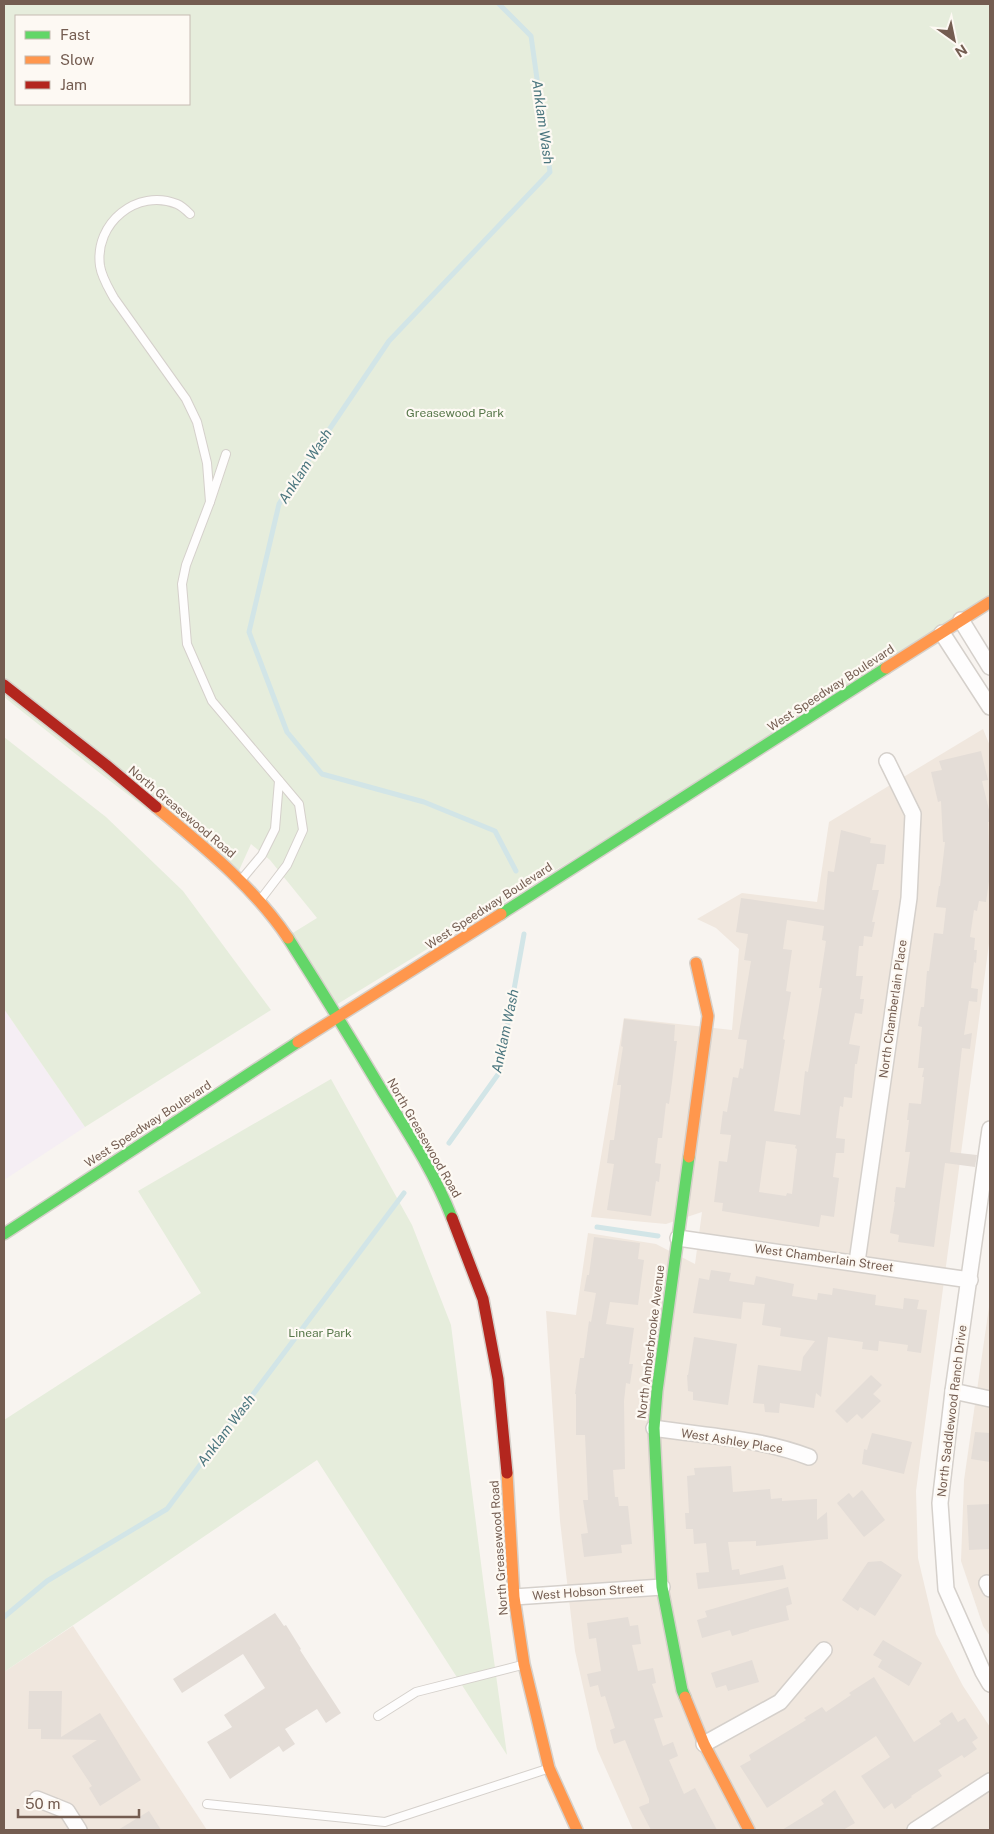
<svg xmlns="http://www.w3.org/2000/svg" width="994" height="1834" font-family="'Public Sans',sans-serif">
  <rect width="100%" height="100%" fill="#f8f4f0"/>
  <g fill="#f0e7de">
    <path d="M983,729L990,746V936L916,1491L918,1558L936,1634L963,1686L990,1727V1830H633L597,1749L575,1651L560,1521L546,1311L576,1315L588,1233L656,1244L695,1264L702,1212L666,1224L591,1217L624,1018L732,1030L739,949L716,928L697,919L742,893L817,902L829,822Z"/>
    <path d="M990,1300V1636L983,1626L961,1561L964,1480Z"/>
    <path d="M73,1626L207,1830H4V1672Z"/>
  </g>
  <path fill="#f5eef4" d="M4,1009L85,1127L4,1180Z"/>
  <g fill="#e6eddc" fill-rule="evenodd">
    <path d="M4,4H990V602L942,633L331,1008L283,939L317,918L270,860L251,844L236,877L101,774L4,697ZM16,16H189V104H16Z"/>
    <path d="M4,737L106,817L183,891L271,1010L85,1127L4,1009Z"/>
    <path d="M331,1079L412,1225L451,1325L485,1595L507,1755L317,1460L4,1672V1420L201,1293L138,1191Z"/>
  </g>
  <g fill="none" stroke-linecap="round" stroke-linejoin="round">
    <g stroke="#d2e5e7" stroke-width="5">
      <path d="M499,4L531,36L550,172L389,341L279,504L249,632L287,732L322,774L424,802L495,831L516,871"/>
      <path d="M449,1143L499,1073L524,934"/>
      <path d="M597,1227L658,1236"/>
      <path d="M4,1617L47,1581L167,1509L404,1193"/>
    </g>
  </g>
  <g fill="#e4ddd7" fill-rule="evenodd">
    <path d="M981,751L988,780L982,781L990,814V822H988L990,874L986,902L979,901L977,911L974,910L970,937L975,938L974,950H977L976,963L974,962L971,988L978,989L977,1002L969,1001L964,1035L972,1033L970,1049L962,1048L950,1152L977,1155L975,1167L945,1163L934,1247L898,1242L899,1235L890,1233L895,1202H894L896,1187L905,1188L910,1152H905L909,1120H907L909,1103L921,1104L924,1077H922L924,1068H918L922,1027L918,1026L921,1007H924L927,971H929L934,933L943,934L946,908L936,907L939,886H940L945,842H943L941,801L938,802L931,772L942,770L939,761Z"/>
    <path d="M841,830L871,838L870,843L886,845L884,864H877L872,890H879L872,922H875L872,937L864,936L863,946H859L856,976H863L860,999H864L862,1014L855,1013L849,1044L860,1046L857,1064H855L852,1098L844,1097L843,1107L840,1106L836,1138L845,1139L844,1153H836L833,1177L839,1178L834,1217L821,1215L819,1227L722,1211L723,1203L714,1202L717,1178L719,1161L727,1162L731,1135L720,1134L723,1111L727,1112L733,1077L738,1078L740,1068L743,1069L747,1040L738,1039L751,961L744,960L748,934L736,932L741,898L824,910L828,871L834,872ZM787,920L824,926L822,940L826,941L819,988H822L808,1072L805,1071L800,1115L774,1111L785,1040L783,1039L791,992L786,991L792,950L783,949ZM766,1141L796,1145L795,1148L797,1149L792,1194L787,1193L786,1196L759,1192Z"/>
    <path d="M624,1019L675,1025L674,1041H677L672,1082L669,1104L666,1103L662,1138H658L655,1163L661,1164L659,1182L656,1181L651,1216L607,1210L614,1164L607,1163L610,1140H614L620,1096L621,1085H617L623,1047L621,1046Z"/>
    <path d="M594,1237L640,1243L638,1259L644,1260L638,1305L610,1302L606,1324L634,1328L629,1364H633L630,1384L626,1383L624,1401L625,1469L613,1470L615,1497H618L619,1506H628L632,1544L621,1545L622,1553L584,1557L581,1534L588,1533L583,1500H588L585,1435H576V1394H575L580,1358H584L589,1321L591,1322L596,1293L584,1291L587,1275H589Z"/>
    <path d="M711,1270L731,1273L729,1281L754,1285L756,1276L794,1284L792,1296L817,1300L818,1293L832,1295L833,1288L876,1295L875,1305L903,1309L904,1298L919,1300L917,1309L927,1310L921,1353L907,1351L908,1345L879,1341L878,1351L862,1349L863,1342L828,1337L821,1397L816,1393L814,1408L780,1403L779,1413L765,1412L764,1404L753,1403L758,1365L801,1371L803,1357L815,1341L780,1336L781,1328L762,1325L765,1304L743,1302L741,1319L693,1313L699,1278L709,1280Z"/>
    <path d="M694,1337L737,1344L728,1405L693,1400V1392L688,1391L687,1375H688Z"/>
    <path d="M871,1375L882,1385L873,1394L881,1401L862,1419L857,1414L847,1423L835,1411Z"/>
    <path d="M975,1432L990,1433V1462L971,1459Z"/>
    <path d="M872,1433L912,1442L904,1474L862,1464L864,1449L867,1450Z"/>
    <path d="M731,1466L733,1492L770,1489L771,1499L782,1498V1501L817,1499V1520L827,1512L828,1539L756,1546V1541L728,1542L732,1570L739,1569L740,1575L783,1565L786,1579L698,1589L696,1573L709,1572L706,1543L694,1544L693,1529H686L685,1513H689L687,1476L695,1475L694,1468Z"/>
    <path d="M862,1490L885,1520L864,1537L837,1503L849,1493L853,1498Z"/>
    <path d="M990,1504V1549L969,1550L967,1505Z"/>
    <path d="M881,1561L902,1575L875,1616L860,1607L858,1611L842,1600L868,1562Z"/>
    <path d="M788,1587L792,1604L786,1606L789,1620L749,1630V1631L732,1636L730,1630L702,1638L697,1620L707,1617L705,1611Z"/>
    <path d="M275,1613L284,1626L286,1625L301,1649L300,1650L341,1713L326,1723L317,1709L285,1729L295,1744L283,1752L279,1746L230,1779L207,1742L232,1727L224,1715L265,1688L243,1654L182,1693L173,1679Z"/>
    <path d="M628,1617L630,1626L638,1625L641,1644L632,1645L638,1671L653,1668L656,1683L652,1684L663,1717L654,1719L663,1746L673,1742L678,1756L669,1760L684,1794L695,1788L717,1830H651L639,1807L649,1803V1799L625,1740L614,1744L610,1730L615,1728L605,1696L601,1697L598,1685L590,1687L587,1674L601,1671L596,1638L589,1639L587,1623Z"/>
    <path d="M883,1640L922,1663L909,1686L878,1667L882,1660L873,1655Z"/>
    <path d="M752,1660L759,1682L728,1691L726,1685L716,1688L711,1673Z"/>
    <path d="M874,1677L914,1742L941,1724L939,1721L952,1712L958,1722L965,1718L978,1738L972,1742L977,1749L964,1758L962,1755L938,1770L942,1776L911,1796L912,1797L895,1809L892,1803L884,1809L861,1776L890,1757L876,1736L767,1808L740,1766L751,1760L749,1755L806,1720L804,1718L822,1707L826,1712L851,1695L849,1693Z"/>
    <path d="M29,1691H62L61,1737L100,1713L141,1780L100,1806L89,1788L92,1786L72,1756L97,1740L41,1739V1729H28Z"/>
    <path d="M835,1790L855,1823L843,1830H782L824,1804L821,1800Z"/>
    <path d="M149,1811L161,1830H118Z"/>
  </g>
  <g fill="none" stroke-linecap="round" stroke-linejoin="round">
    <defs>
      <g id="lane">
        <path d="M190,214C186,210 182,206 177,204C137,188 94,223 100,266C102,278 108,287 114,298L186,399L197,422L207,463L210,502L226,454"/>
        <path d="M210,502L186,565L182,584L187,644L212,701L299,804L303,830L287,865L261,899"/>
        <path d="M241,880L262,855L275,829L279,781"/>
        <path d="M378,1716L416,1692L522,1665"/>
        <path d="M207,1804L385,1822L547,1769"/>
      </g>
      <g id="street">
        <path d="M961,620L990,667"/>
        <path d="M942,633L990,707"/>
        <path d="M990,1129L953,1391L940,1503L946,1589L983,1672L990,1684"/>
        <path d="M678,1238L970,1280"/>
        <path d="M857,1262L909,898L913,814L887,761"/>
        <path d="M953,1391L990,1399"/>
        <path d="M654,1428C705,1436 760,1438 809,1457"/>
        <path d="M987,1583L990,1589"/>
        <path d="M514,1597L662,1587"/>
        <path d="M704,1744L780,1702L824,1650"/>
        <path d="M37,1799L67,1811L79,1830"/>
        <path d="M915,1830L990,1781"/>
      </g>
      <g id="fast">
        <path d="M501,914L886,668"/>
        <path d="M288,938C321,990 353,1042 384,1094C409,1134 435,1174 452,1218"/>
        <path d="M4,1234L298,1042"/>
        <path d="M685,1697L682,1690L662,1587L654,1428L657,1391L689,1157"/>
      </g>
      <g id="slow">
        <path d="M886,668L990,602"/>
        <path d="M156,807C204,847 253,886 288,938"/>
        <path d="M298,1042L501,914"/>
        <path d="M689,1157L708,1016L696,963"/>
        <path d="M507,1473L514,1597L524,1664L549,1768L577,1830"/>
        <path d="M685,1697L704,1744L749,1830"/>
      </g>
      <g id="jam">
        <path d="M4,685L106,765L156,807"/>
        <path d="M452,1218L483,1299L498,1379L507,1473"/>
      </g>
    </defs>
    <use href="#lane" stroke="#d5d0cb" stroke-width="10"/>
    <use href="#street" stroke="#d5d0cb" stroke-width="18"/>
    <use href="#fast" stroke="#d6d0ca" stroke-width="14"/>
    <use href="#slow" stroke="#d6d0ca" stroke-width="14"/>
    <use href="#jam" stroke="#d6d0ca" stroke-width="14"/>
    <use href="#lane" stroke="#fefdfd" stroke-width="8"/>
    <use href="#street" stroke="#fefdfd" stroke-width="15"/>
    <use href="#fast" stroke="#63d668" stroke-width="11"/>
    <use href="#slow" stroke="#ff974d" stroke-width="11"/>
    <use href="#jam" stroke="#b3261e" stroke-width="11"/>
  </g>
  <g text-anchor="middle" dominant-baseline="central" stroke-width="4.5" stroke-linejoin="round" paint-order="stroke">
    <g font-size="12" fill="#58784b" stroke="#fdf9f3">
      <text x="455" y="413">Greasewood Park</text>
      <text x="320" y="1333">Linear Park</text>
    </g>
    <g font-size="12" fill="#745d51" stroke="#fdf9f3">
      <text transform="translate(831 688) rotate(-33)">West Speedway Boulevard</text>
      <text transform="translate(182 812) rotate(40)">North Greasewood Road</text>
      <text transform="translate(489 906) rotate(-33)">West Speedway Boulevard</text>
      <text transform="translate(893 1009) rotate(-82)">North Chamberlain Place</text>
      <text transform="translate(148 1124) rotate(-33)">West Speedway Boulevard</text>
      <text transform="translate(424 1138) rotate(60)">North Greasewood Road</text>
      <text transform="translate(824 1258) rotate(8)">West Chamberlain Street</text>
      <text transform="translate(651 1342) rotate(-83)">North Amberbrooke Avenue</text>
      <text transform="translate(952 1411) rotate(-83)">North Saddlewood Ranch Drive</text>
      <text transform="translate(732 1441) rotate(9)">West Ashley Place</text>
      <text transform="translate(499 1548) rotate(-94)">North Greasewood Road</text>
      <text transform="translate(588 1592) rotate(-4)">West Hobson Street</text>
    </g>
    <g font-size="14" font-style="italic" fill="#4a757e" stroke="#fdf9f3">
      <text transform="translate(543 122) rotate(82)">Anklam Wash</text>
      <text transform="translate(305 466) rotate(-57)">Anklam Wash</text>
      <text transform="translate(505 1031) rotate(-78)">Anklam Wash</text>
      <text transform="translate(226 1430) rotate(-53)">Anklam Wash</text>
    </g>
  </g>
  <rect width="994" height="1834" fill="none" stroke="#745d51" stroke-width="10"/>
  <rect x="15" y="15" width="175" height="90" fill="#fdf9f3" stroke="#c6bbb2"/>
  <rect x="25" y="31" width="25" height="8" fill="#63d668" stroke="#c6bbb2"/>
  <text x="60" y="40" font-size="15" fill="#745d51">Fast</text>
  <rect x="25" y="56" width="25" height="8" fill="#ff974d" stroke="#c6bbb2"/>
  <text x="60" y="65" font-size="15" fill="#745d51">Slow</text>
  <rect x="25" y="81" width="25" height="8" fill="#b3261e" stroke="#c6bbb2"/>
  <text x="60" y="90" font-size="15" fill="#745d51">Jam</text>
  <g transform="translate(954 40) rotate(147)" stroke="#fdf9f3" stroke-width="4" paint-order="stroke">
  <path d="M0-4L9 19L0 12L-9 19Z" fill="#745d51"/>
  <text y="-8" font-size="14" font-weight="bold" text-anchor="middle" fill="#745d51">N</text>
  </g>
  <path d="M18 1809v8h121v-8" fill="none" stroke="#745d51" stroke-width="2.5"/>
  <text x="25" y="1809" font-size="15" fill="#745d51" stroke="#fdf9f3" stroke-width="4" paint-order="stroke">50 m</text>
</svg>
